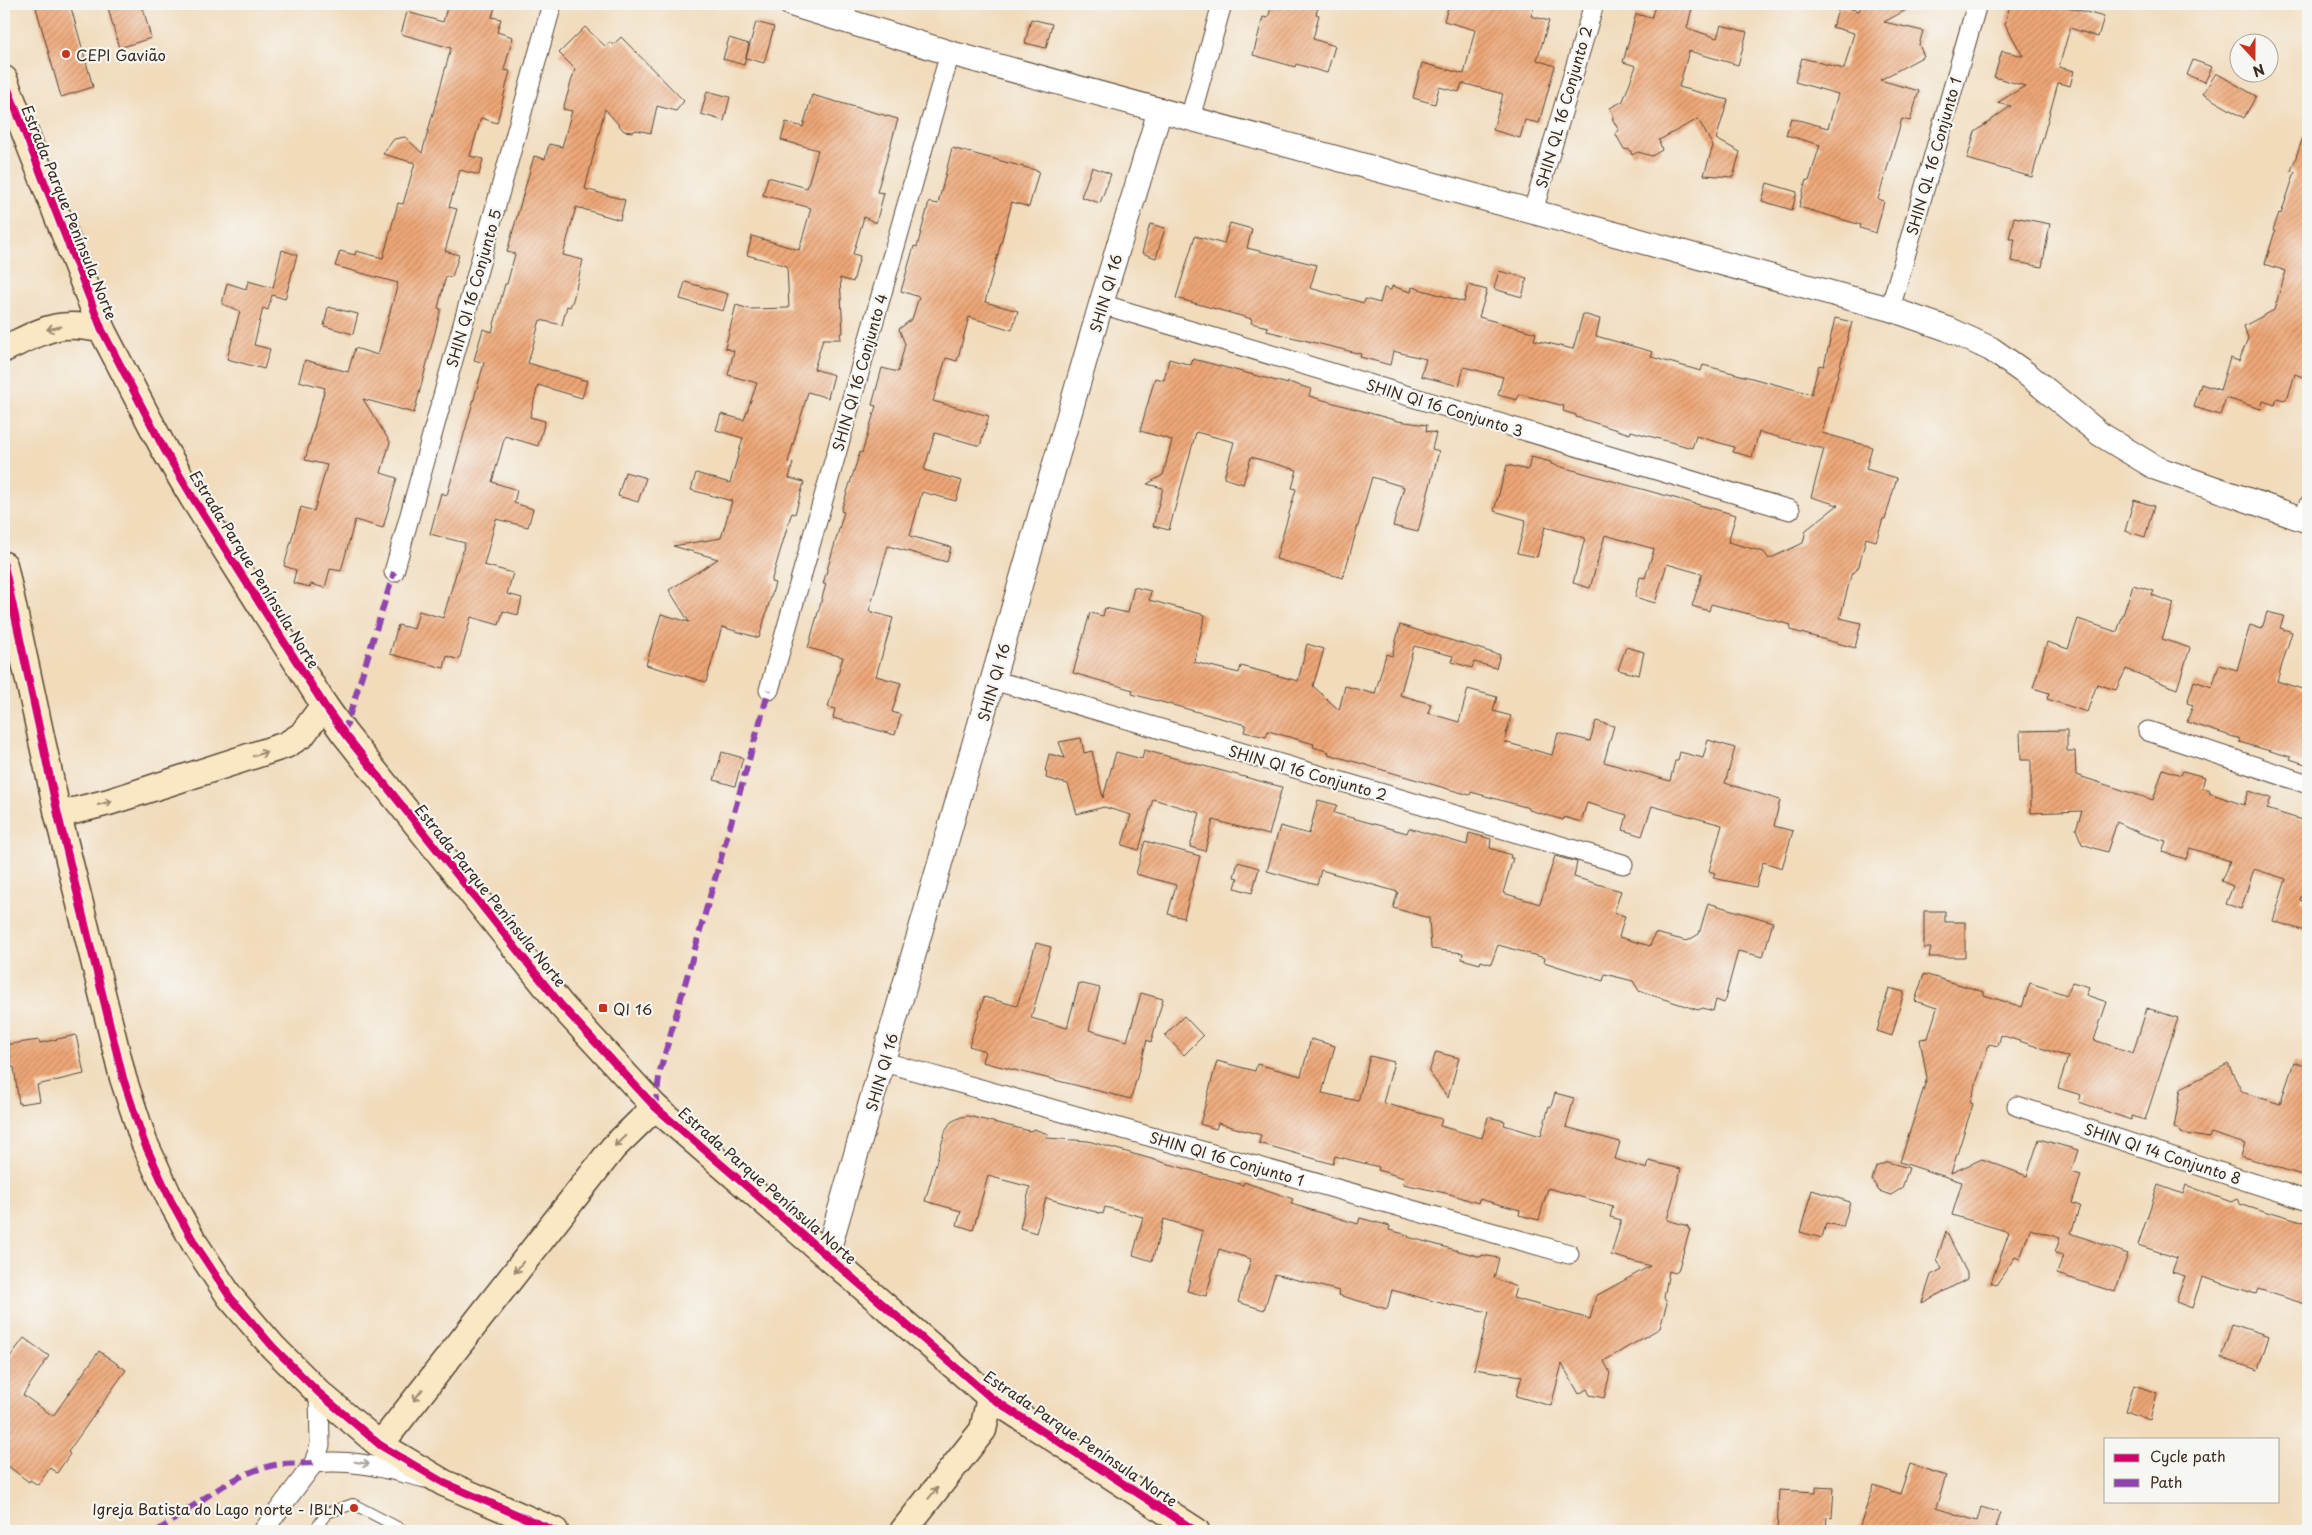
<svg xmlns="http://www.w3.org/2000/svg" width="2312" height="1535" font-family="'Playpen Sans',sans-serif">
  <defs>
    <pattern id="building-hatch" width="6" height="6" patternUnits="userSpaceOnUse" patternTransform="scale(1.25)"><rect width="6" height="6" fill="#eea777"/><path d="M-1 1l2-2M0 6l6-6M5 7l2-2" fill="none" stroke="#c28861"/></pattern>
  </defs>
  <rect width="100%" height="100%" fill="#f6f6f2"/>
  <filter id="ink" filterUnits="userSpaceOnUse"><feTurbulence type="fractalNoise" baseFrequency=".02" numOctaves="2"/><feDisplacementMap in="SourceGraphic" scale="10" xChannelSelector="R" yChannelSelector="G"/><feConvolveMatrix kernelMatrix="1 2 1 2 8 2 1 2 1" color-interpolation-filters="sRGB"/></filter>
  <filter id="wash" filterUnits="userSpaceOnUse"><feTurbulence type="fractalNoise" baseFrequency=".0096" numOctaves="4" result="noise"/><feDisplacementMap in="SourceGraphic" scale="20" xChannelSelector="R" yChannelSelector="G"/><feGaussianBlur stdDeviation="1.12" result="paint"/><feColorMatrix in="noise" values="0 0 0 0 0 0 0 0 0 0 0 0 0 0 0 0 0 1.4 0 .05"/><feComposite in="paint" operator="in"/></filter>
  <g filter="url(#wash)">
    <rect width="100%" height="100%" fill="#f1dbbb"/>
    <g id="blocks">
      <g fill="url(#building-hatch)">
        <path d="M35,4H70L93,87L61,97Z"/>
        <path d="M107,4H142L151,38L119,48Z"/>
        <path d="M448,4H496L492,17L501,19L497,32L513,37L504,70L510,71L497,123L481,118L470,156L483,159L479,175L460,170L449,207L457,209L445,251L459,255L452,277L446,276L438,308L441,309L414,413L363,399L390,442L381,473L397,478L383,528L355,520L341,571L330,569L325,588L311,584L310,587L293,583L296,570L284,566L301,507L314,511L327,465L305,460L325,388L299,381L305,360L348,372L355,348L378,355L398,283L335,266L340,251L355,255L356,251L383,258L398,203L403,204L415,163L383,154L394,139L405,137L422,153L451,48L401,34L407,12L443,22Z"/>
        <path d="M1272,4H1319L1316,14L1319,15L1313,39L1335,46L1327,73L1296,64L1295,67L1253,55L1263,17L1268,18Z"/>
        <path d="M1449,4H1535L1531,16L1549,21L1537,60L1555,66L1539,123L1525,120L1520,138L1493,130L1503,94L1462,83L1459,92L1439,87L1435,104L1413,98L1422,63L1464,74L1475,30L1444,21Z"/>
        <path d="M1656,4H1693L1687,28L1717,38L1721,25L1747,32L1738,65L1689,51L1679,87L1728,100L1716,139L1740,152L1733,177L1704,175L1713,146L1698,119L1659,140L1662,150L1652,156L1638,152L1632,155L1630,150L1624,149L1615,133L1619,131L1612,118L1614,117L1610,108L1623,101L1636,66L1623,62L1636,14L1651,18Z"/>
        <path d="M1862,4H1917L1884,22L1923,31L1919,45L1924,56L1880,80L1919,91L1910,121L1902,119L1892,152L1878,199L1884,201L1876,233L1860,228L1861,225L1799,207L1806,180L1809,181L1820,145L1786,135L1791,118L1828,128L1838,94L1795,82L1802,58L1844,69L1854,33L1832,27L1840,6L1859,11Z"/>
        <path d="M2010,4H2057L2104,17L2098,37L2070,28L2059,67L2074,71L2070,86L2058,83L2032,177L1967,159L1975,132L2011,106L1997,103L2025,86L1994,77L2002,51L2023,56L2005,24Z"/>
        <path d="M1031,19L1052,24L1046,48L1025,43Z"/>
        <path d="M756,22L774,27L764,63L746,58Z"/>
        <path d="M585,27L605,46L610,42L613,45L621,37L684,101L676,111L657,106L651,133L637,130L632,132L624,131L605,109L585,189L625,200L620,220L576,207L563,255L583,260L573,300L570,307L567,306L562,325L540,320L528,363L587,381L582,398L538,385L530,417L545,421L538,446L505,436L492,482L517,490L514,503L533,509L528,527L496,519L484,565L513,573L507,594L522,598L518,615L503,611L499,625L471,617L459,660L447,656L444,668L390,654L398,625L414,629L419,611L443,618L465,543L430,534L441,493L447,495L484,363L474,360L483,329L492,332L505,284H507L515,254L507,252L534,156L545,159L549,144L562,147L572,111L563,109L575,69L559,53Z"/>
        <path d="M729,38L749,44L744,65L723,59Z"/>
        <path d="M2193,60L2212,67L2205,82L2187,75Z"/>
        <path d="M2216,73L2256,96L2244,118L2203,94Z"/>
        <path d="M707,91L730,97L724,121L701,114Z"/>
        <path d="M812,95L898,119L877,192L884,193L876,223L864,217L853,254L860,256L853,282L840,278L843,333H840L841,339H823L814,369L834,375L828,398L808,392L788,462L793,463L789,478L804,482L795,514L792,513L790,518L771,582L775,583L759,638L722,627L706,682L646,665L661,614L689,622L669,590L718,559L673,546L721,538L732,501L691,490L696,473L730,483L743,438L716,430L721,414L744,420L757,383L728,375L734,351L725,348L736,305L750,309L789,308L787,266L747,255L752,236L799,250L811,208L763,195L768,177L807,188L818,150L781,140L786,122L803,127Z"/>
        <path d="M2306,129H2308V369L2305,378L2295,374L2288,397L2284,400L2277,398L2275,405L2263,401L2261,409L2226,398L2220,415L2194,407L2201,384L2220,390L2230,358L2239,361L2248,338L2244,326L2274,310L2286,271L2265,264L2275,231L2273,230L2279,213L2281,214L2295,172L2291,171Z"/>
        <path d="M952,148L1039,171L1029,207L1012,202L985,302L1018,311L1012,330L969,317L957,361L946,358L933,401L989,416L980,446L935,433L924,470L962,481L956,501L922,492L910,536L951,547L947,562L888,546L869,611L893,618L876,676L901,683L892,712L901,715L895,735L833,718L835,709L828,707L843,657L808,648L826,584H823L844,512L841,511L860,452L862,453L876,406L872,405L882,368L898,372L905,344L899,329L912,319L919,297L901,291L914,246L917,247L929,202L938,204Z"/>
        <path d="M1092,167L1111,174L1100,203L1081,197Z"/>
        <path d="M1767,183L1797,192L1792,210L1762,201Z"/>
        <path d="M2014,217L2050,224L2042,267L2011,261L2015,239H2009Z"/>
        <path d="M1230,223L1252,229L1247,248L1317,265L1310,288L1364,303L1365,299L1380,303L1384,288L1391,290L1392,286L1411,292L1412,287L1464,302L1468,285L1487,290L1479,317L1536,333L1534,340L1573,349L1583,314L1600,319L1596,336L1653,352L1651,357L1701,371L1703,365L1811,394L1819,365L1824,366L1835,318L1852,322L1822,433L1872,447L1866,469L1897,478L1885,519H1883L1876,541L1866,538L1859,566L1854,573L1852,572L1840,618L1861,623L1855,648L1790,630L1791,625L1711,604L1709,611L1692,606L1702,574L1667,564L1655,603L1635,597L1640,577L1645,578L1654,549L1605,535L1590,588L1573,583L1585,538L1545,527L1537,557L1517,553L1526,520L1494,511L1507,465L1528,470L1531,457L1551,462V464L1736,515L1728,542L1764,552L1769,559L1803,543L1806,530L1838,505L1811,497L1824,449L1759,432L1752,457L1733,452L1734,447L1696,436L1692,448L1631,431L1630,434L1576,417V415L1563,411L1564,406L1519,394L1517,400L1498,395L1503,377L1464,367L1459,386L1421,376L1426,359L1393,351L1390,365L1360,357L1361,354L1267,331L1268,327L1251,323L1252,319L1176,298L1195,236L1224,244Z"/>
        <path d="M1150,224L1165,228L1156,258L1142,253Z"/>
        <path d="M282,250L297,255L285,299L272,295L268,310L263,308L254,345L270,349L264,369L227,359L240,311L222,304L227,283L246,289L248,281L273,288Z"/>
        <path d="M1499,271L1527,278L1522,297L1494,289Z"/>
        <path d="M685,282L728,294L723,311L680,299Z"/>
        <path d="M328,307L358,314L353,334L324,326Z"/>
        <path d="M1169,359L1191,365L1193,359L1288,384V382L1311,389L1309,396L1398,421L1427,425L1426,431L1436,433L1432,449L1439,451L1418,532L1393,526L1404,487L1372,477L1343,578L1276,559L1296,489L1292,488L1297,470L1251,457L1243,484L1224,478L1234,442L1196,432L1169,530L1153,526L1163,488L1147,484L1163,475L1172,440L1140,431L1155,378L1164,380Z"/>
        <path d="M625,472L646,478L638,502L618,496Z"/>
        <path d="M2134,500L2154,506L2145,537L2125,531Z"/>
        <path d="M2133,585L2154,591L2152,595L2174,603L2162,639L2190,648L2177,689L2126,669L2116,690L2097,684L2087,712L2047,699L2049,693L2033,688L2047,642L2068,649L2078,619L2117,632Z"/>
        <path d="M1134,587L1151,591L1149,600L1205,615L1194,662L1239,673L1241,666L1298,681L1307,644L1324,649L1313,686L1339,710L1345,686L1375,694L1386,654L1392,656L1400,625L1500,655L1496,668L1474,662L1472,668L1452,662L1453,656L1414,646L1400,695L1431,704L1428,713L1459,722L1468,689L1497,697L1493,711L1511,716L1504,742L1552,755L1558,733L1590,741L1596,721L1614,726L1604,762L1670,781L1675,761H1678L1680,752L1703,758L1708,740L1735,748L1725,783L1780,800L1774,826L1793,831L1782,868L1763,862L1756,887L1713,878L1715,873L1709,871L1722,825L1652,806L1642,836L1623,830L1627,815L1587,803L1581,822L1564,817L1563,820L1529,810V808L1471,792L1470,795L1455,791L1328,754L1329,752L1313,747L1314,744L1268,731L1266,737L1244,732L1246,725L1132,694L1133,690L1073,673L1090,613L1103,616L1105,608L1128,613Z"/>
        <path d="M2267,612L2284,616L2280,628L2292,632L2277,681L2308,691V765L2290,759L2291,757L2239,742L2240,739L2187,722L2193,705L2187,703L2194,681L2212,687L2219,665L2237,670L2250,625L2262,629Z"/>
        <path d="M1626,647L1644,652L1639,675L1618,670Z"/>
        <path d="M2067,730V751H2075L2076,775L2153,800L2163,769L2181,775L2183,771L2205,777L2202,788L2210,790L2209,793L2244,805L2249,791L2271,798L2267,809L2308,822V874L2300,900L2308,903V920L2305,931L2273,921L2286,879L2254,869L2241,909L2226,904L2233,886L2221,881L2230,861L2190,848L2186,859L2162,852L2166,841L2142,834L2117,822L2107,852L2082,844L2076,829L2082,811L2031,813V760H2021L2020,731Z"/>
        <path d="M1081,738L1084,753L1092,751L1103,798L1116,752L1142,759L1144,750L1282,787L1269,835L1213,820L1205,851L1190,847L1200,813L1153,799L1139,850L1122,845L1131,815L1104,807L1077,814L1068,784L1046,778L1047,771H1045L1049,754L1065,758L1059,742Z"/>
        <path d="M722,752L743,758L735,786L714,780Z"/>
        <path d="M1318,800L1337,805L1334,813L1407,833L1409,828L1467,845L1469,833L1491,839L1490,848L1511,855L1510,858H1513L1503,893L1540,904L1555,856L1577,862L1574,877L1621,891L1614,913L1625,916L1619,937L1650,946L1655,933L1687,941L1699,934L1708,903L1773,922L1763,957L1738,951L1724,1003L1716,1000L1713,1011L1703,1008L1698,1010L1639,991L1633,981L1605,974L1603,981L1544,962L1545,958L1498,945L1491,964L1481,961L1480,964L1462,959L1463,953L1431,949L1429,918L1393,908L1398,892L1321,870L1317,885L1267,871L1280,826L1309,834Z"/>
        <path d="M1145,841L1200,856L1184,918L1168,914L1176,885L1136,874Z"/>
        <path d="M1238,862L1259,868L1252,893L1235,888L1238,878L1234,877Z"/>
        <path d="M1924,911H1945V922H1965V957H1929L1931,948H1924Z"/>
        <path d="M1036,943L1051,947L1031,1018L1067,1028L1079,983L1100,988L1089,1030L1127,1041L1141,993L1163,999L1151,1042L1147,1040L1131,1099L982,1062L985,1051L969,1046L984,997L1017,1006Z"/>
        <path d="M1924,974L1984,992V995L2022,1007L2030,983L2067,995L2072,982L2089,987L2086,995L2107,1002L2094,1040L2133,1053L2147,1008L2178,1018L2145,1120L2131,1116V1120L2079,1102L2081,1095L2058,1088L2068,1057L2001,1035L1998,1046L1989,1044L1970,1102L1973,1104L1951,1173L1982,1159L2027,1176L2039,1139L2078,1150L2071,1172L2081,1175L2072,1203L2080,1206L2071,1233L2128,1254L2115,1292L2057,1274L2063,1255L2055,1253L2060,1238L2030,1229L2020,1259L2015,1257L1996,1285L1991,1283L2009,1232L1952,1215L1962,1182L1900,1162L1927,1078L1920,1039L1928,1038L1937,1008L1915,1001Z"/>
        <path d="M1889,988L1904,992L1892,1036L1877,1031Z"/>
        <path d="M1184,1016L1203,1036L1184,1055L1165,1035Z"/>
        <path d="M76,1035L84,1074L37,1085L40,1101L19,1104L14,1067L4,1068V1045L39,1040L40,1043Z"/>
        <path d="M1311,1039L1335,1046L1322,1093L1358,1101L1370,1056L1394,1062L1383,1103L1442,1119L1440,1126L1482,1138L1488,1117L1505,1121L1504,1125L1541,1136L1549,1106L1551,1107L1555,1093L1574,1098L1566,1127L1620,1142L1615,1159L1647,1169L1649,1161L1681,1169L1667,1220L1688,1226V1229H1690L1678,1271L1675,1273L1669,1271L1664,1298L1667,1303L1660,1328L1604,1361L1610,1373L1604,1398L1590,1395L1587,1389L1579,1394L1562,1364L1551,1406L1516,1396L1522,1376L1474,1369L1489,1312L1452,1305V1306L1392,1290L1387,1309L1338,1295L1339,1291L1275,1274L1264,1310L1238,1302L1251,1259L1219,1249L1206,1296L1187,1291L1203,1231L1164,1219L1152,1261L1133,1255L1143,1217L1105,1207L1103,1214L1046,1198L1036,1233L1020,1228L1030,1187L988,1176L973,1230L957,1225L961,1211L925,1201L946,1129L951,1122L961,1117L968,1116L1030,1131L1034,1129L1048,1134L1047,1138L1088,1141L1243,1185L1244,1182L1293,1199L1291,1204L1358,1224L1360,1218L1390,1226L1389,1230L1408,1235V1237L1481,1257L1482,1255L1499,1258L1494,1278L1516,1287L1513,1298L1590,1319L1596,1296L1650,1266L1611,1255L1621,1220L1610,1217L1613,1206L1548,1188L1539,1220L1519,1215L1520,1210L1479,1199L1478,1203L1450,1194L1403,1184L1404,1178L1378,1170L1379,1167L1335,1156L1333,1164L1259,1143L1261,1135L1218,1123L1216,1129L1200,1124L1217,1061L1255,1071L1257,1064L1301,1076Z"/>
        <path d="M1436,1052L1459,1058L1448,1098L1429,1072Z"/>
        <path d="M2294,1062L2308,1067V1177L2241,1156L2245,1144L2211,1133L2209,1138L2181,1133L2179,1129L2174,1128L2181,1088L2228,1064L2242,1092L2280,1104Z"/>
        <path d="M1887,1162L1909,1168L1902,1188L1891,1195L1879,1191L1872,1180L1876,1167Z"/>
        <path d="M2158,1185L2183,1194L2186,1185L2231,1202L2237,1199L2240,1204L2270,1214L2271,1212L2308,1223V1305L2258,1289L2256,1294L2202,1277L2192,1308L2176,1302L2185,1276L2172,1272L2177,1258L2138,1245Z"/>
        <path d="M1812,1190L1850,1202L1843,1227L1826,1223L1822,1238L1800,1232Z"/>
        <path d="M1946,1231L1967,1273V1279L1922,1303L1931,1275L1942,1269L1937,1259Z"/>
        <path d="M2232,1324L2269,1336L2258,1370L2221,1358Z"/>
        <path d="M24,1338L49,1356L23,1395L53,1416L99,1351L126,1370L68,1452L70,1454L57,1473L50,1468L38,1485L30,1480L29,1482L4,1463V1365Z"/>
        <path d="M2134,1385L2157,1393L2150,1420L2126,1411Z"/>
        <path d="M1910,1464L1946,1476L1936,1508L1977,1521L1981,1507L2001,1513L1996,1527H1998V1531H1858L1874,1485L1900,1494Z"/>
        <path d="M1816,1487L1834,1488L1832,1518L1827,1517L1826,1531H1777L1779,1490L1816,1492Z"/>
      </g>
    </g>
  </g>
  <g filter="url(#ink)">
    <use href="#blocks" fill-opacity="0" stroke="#564536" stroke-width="1"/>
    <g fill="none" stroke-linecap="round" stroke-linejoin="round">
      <defs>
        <path id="service" d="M314,1531L327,1513L353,1504L405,1531"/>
        <g id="minor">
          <path d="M843,19L847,4"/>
          <path d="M1190,118L1222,4"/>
          <path d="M1533,211L1594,4"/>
          <path d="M1101,304L1790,510"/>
          <path d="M1890,309L1977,4"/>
          <path d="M2303,520L2308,506"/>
          <path d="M394,572L552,4"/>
          <path d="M993,680L1623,864"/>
          <path d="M769,690L950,53"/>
          <path d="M2148,731L2308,784"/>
          <path d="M884,1062L1569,1254"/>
          <path d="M2017,1106L2308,1201"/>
          <path d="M314,1463C357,1459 383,1468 425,1478"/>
          <path d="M263,1531L314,1463L320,1445L319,1393"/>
        </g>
        <g id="tertiary">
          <path d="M791,4L950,53L1890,309L1948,329L1991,349L2028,375L2100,434L2156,468L2308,521"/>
          <path d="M827,1255L1101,304L1160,110"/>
        </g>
        <g id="secondary">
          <path d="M4,79L102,330L164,449L193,498L324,705L344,733L561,1005L655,1107L990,1397L1196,1531"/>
          <path d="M4,349C43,331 57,319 102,330"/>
          <path d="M4,565L58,815L123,1078L144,1142L171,1201L195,1244L230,1297L273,1347L319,1393L380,1445L444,1483L555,1531"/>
          <path d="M58,815L109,802L286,745L302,735L324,705"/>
          <path d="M380,1445L613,1148L655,1107"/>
          <path d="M903,1531L983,1430L990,1397"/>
        </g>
      </defs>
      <use href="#service" stroke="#564536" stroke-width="12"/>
      <use href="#minor" stroke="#564536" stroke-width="21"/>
      <use href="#tertiary" stroke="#564536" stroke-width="26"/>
      <use href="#secondary" stroke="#564536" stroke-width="29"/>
      <use href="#service" stroke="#fff" stroke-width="10"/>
      <use href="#minor" stroke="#fff" stroke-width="19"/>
      <use href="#tertiary" stroke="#fff" stroke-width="24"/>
      <use href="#secondary" stroke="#fae7c3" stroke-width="26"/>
      <g stroke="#8e44ad" stroke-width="6" stroke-dasharray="12 6" stroke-linecap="butt">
        <path d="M344,733L394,572"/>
        <path d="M655,1107L660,1071L769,690"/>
        <path d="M157,1531C193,1508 231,1473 275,1465C287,1463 301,1464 314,1463"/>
      </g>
      <defs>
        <g id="cycleway">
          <path d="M4,79L102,330L164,449L193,498L324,705L344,733L561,1005L655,1107L990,1397L1196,1531"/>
          <path d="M4,565L58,815L123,1078L144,1142L171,1201L195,1244L230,1297L273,1347L319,1393L380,1445L444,1483L555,1531"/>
        </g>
      </defs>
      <use href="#cycleway" stroke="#f6f6f2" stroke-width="11"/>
      <use href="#cycleway" stroke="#d6006c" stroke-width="8"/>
    </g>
    <defs><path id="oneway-shaft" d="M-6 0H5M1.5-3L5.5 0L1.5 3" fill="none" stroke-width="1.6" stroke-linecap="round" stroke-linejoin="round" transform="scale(1.25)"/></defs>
    <g stroke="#9a8870">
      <use href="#oneway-shaft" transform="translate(54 328) rotate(168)"/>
      <use href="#oneway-shaft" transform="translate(260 754) rotate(-18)"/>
      <use href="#oneway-shaft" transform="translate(105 803) rotate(-16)"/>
      <use href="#oneway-shaft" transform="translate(620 1141) rotate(136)"/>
      <use href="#oneway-shaft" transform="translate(519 1267) rotate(128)"/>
      <use href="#oneway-shaft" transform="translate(418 1395) rotate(128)"/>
      <use href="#oneway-shaft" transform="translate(933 1493) rotate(-51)"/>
    </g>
    <use stroke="#a79f9a" href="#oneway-shaft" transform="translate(362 1463) rotate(10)"/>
  </g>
  <g fill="#c8321e" stroke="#f6f6f2" stroke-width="2">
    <circle cx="66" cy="54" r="5"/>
    <rect x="598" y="1003" width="10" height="10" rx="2.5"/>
    <circle cx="354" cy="1508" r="5"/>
  </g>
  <g text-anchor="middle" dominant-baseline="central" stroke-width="4.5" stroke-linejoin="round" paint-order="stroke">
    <g font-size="15" fill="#3b2a1e" stroke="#f6f6f2" text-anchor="start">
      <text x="76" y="54">CEPI Gavião</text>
      <text x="613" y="1008">QI 16</text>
      <text x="344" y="1508" text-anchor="end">Igreja Batista do Lago norte - IBLN</text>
    </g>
    <g font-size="15" fill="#3b2a1e" stroke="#f6f6f2">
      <text transform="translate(1563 107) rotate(-74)">SHIN QL 16 Conjunto 2</text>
      <text transform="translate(1933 156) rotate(-74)">SHIN QL 16 Conjunto 1</text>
      <text transform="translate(70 212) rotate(68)">Estrada Parque Península Norte</text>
      <text transform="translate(473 288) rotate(-74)">SHIN QI 16 Conjunto 5</text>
      <text transform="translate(1105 293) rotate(-74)">SHIN QI 16</text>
      <text transform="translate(859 372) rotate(-74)">SHIN QI 16 Conjunto 4</text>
      <text transform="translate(1445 407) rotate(17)">SHIN QI 16 Conjunto 3</text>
      <text transform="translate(255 569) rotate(58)">Estrada Parque Península Norte</text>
      <text transform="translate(993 682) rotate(-74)">SHIN QI 16</text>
      <text transform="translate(1308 772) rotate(16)">SHIN QI 16 Conjunto 2</text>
      <text transform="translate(491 895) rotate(51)">Estrada Parque Península Norte</text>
      <text transform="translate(881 1072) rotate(-74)">SHIN QI 16</text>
      <text transform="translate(2163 1153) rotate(18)">SHIN QI 14 Conjunto 8</text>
      <text transform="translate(1227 1158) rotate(16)">SHIN QI 16 Conjunto 1</text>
      <text transform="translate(768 1185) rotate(41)">Estrada Parque Península Norte</text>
      <text transform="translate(1081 1438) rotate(34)">Estrada Parque Península Norte</text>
    </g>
  </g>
  <rect width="2312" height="1535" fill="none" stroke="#f6f6f2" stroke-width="20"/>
  <rect x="2104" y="1438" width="175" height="65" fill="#f6f6f2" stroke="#aba49d"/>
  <rect x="2114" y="1454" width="25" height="8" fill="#d6006c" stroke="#aba49d"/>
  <text x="2150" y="1462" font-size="15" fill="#3b2a1e">Cycle path</text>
  <rect x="2114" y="1479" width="25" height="8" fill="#8e44ad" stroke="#aba49d"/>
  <text x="2150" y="1488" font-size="15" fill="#3b2a1e">Path</text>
  <g transform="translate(2254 58) rotate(159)"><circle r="24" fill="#f6f6f2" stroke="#aba49d"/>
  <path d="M0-4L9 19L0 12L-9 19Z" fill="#c8321e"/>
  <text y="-8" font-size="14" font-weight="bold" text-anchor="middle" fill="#3b2a1e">N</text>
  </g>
</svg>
